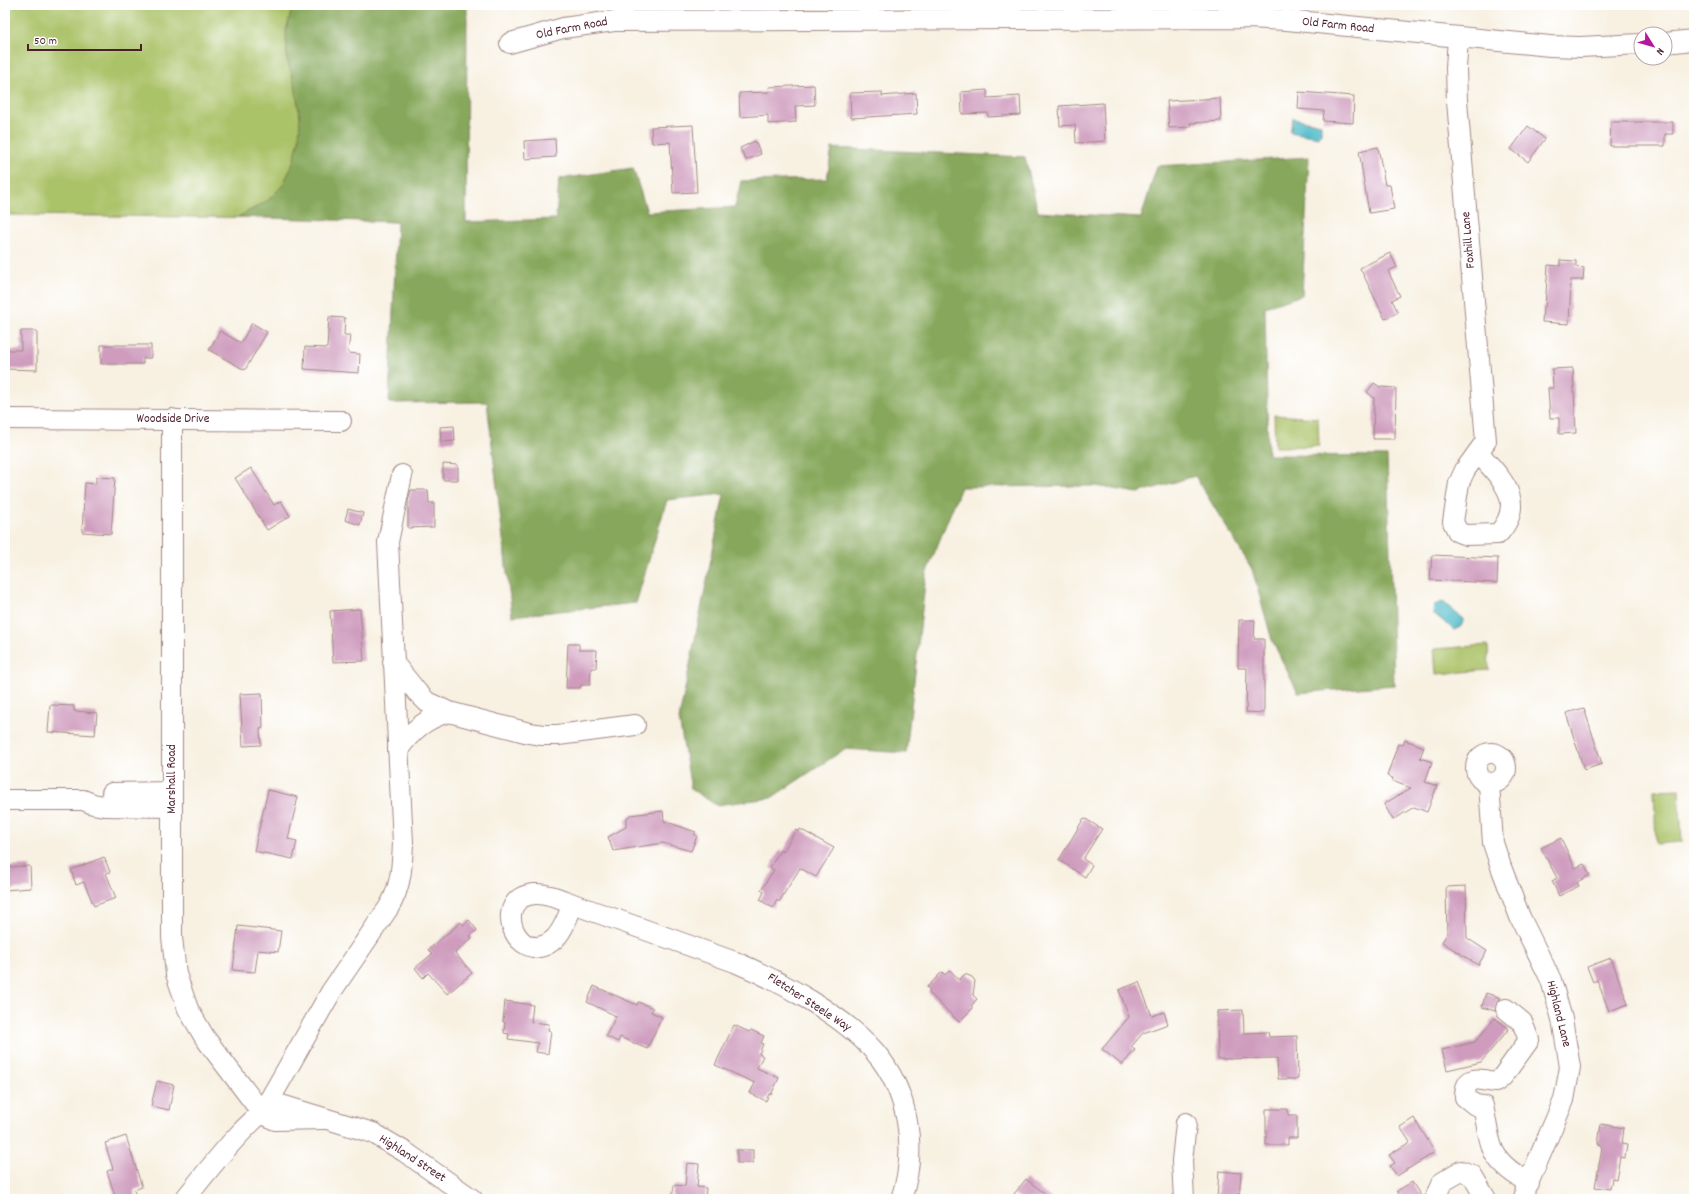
<svg xmlns="http://www.w3.org/2000/svg" width="1699" height="1204" font-family="Dekko,sans-serif">
  <rect width="100%" height="100%" fill="#fff"/>
  <filter id="ink" filterUnits="userSpaceOnUse"><feTurbulence type="fractalNoise" baseFrequency=".025" numOctaves="2"/><feDisplacementMap in="SourceGraphic" scale="8" xChannelSelector="R" yChannelSelector="G"/><feConvolveMatrix kernelMatrix="1 2 1 2 8 2 1 2 1" color-interpolation-filters="sRGB"/></filter>
  <filter id="wash" filterUnits="userSpaceOnUse"><feTurbulence type="fractalNoise" baseFrequency=".012" numOctaves="4" result="noise"/><feDisplacementMap in="SourceGraphic" scale="16" xChannelSelector="R" yChannelSelector="G"/><feGaussianBlur stdDeviation="0.9" result="paint"/><feColorMatrix in="noise" values="0 0 0 0 0 0 0 0 0 0 0 0 0 0 0 0 0 1.4 0 .05"/><feComposite in="paint" operator="in"/></filter>
  <g filter="url(#wash)">
    <rect width="100%" height="100%" fill="#f8f1e2"/>
    <g fill="#aac268" stroke="#7a704a">
      <path d="M5,5H467L397,222L291,218L5,215Z"/>
      <path d="M1274,415L1318,418L1319,446L1275,447Z"/>
      <path d="M1488,645L1489,670L1436,674L1434,649Z"/>
      <path d="M1679,789L1682,842L1656,844L1654,790Z"/>
    </g>
    <path fill="#87a85c" stroke="#686444" d="M293,5H467L466,222L556,219L559,179L633,168L647,212L735,207L741,181L827,179L832,148L1025,157L1038,212L1141,218L1157,166L1309,157L1302,295L1265,307L1268,455L1387,456L1394,685L1298,693L1272,640L1252,569L1195,476L1138,493L1095,486L961,487L926,574L906,753L845,749L771,798L716,805L691,789L679,719L724,494L667,500L636,603L512,616L487,402L389,403L397,222L238,217L267,201L283,185L293,163L299,140L300,118L295,85L287,60L286,30Z"/>
    <g fill="#4dbac7" stroke="#4c6c79">
      <path d="M1293,118L1321,124V134H1319L1318,137L1290,132Z"/>
      <path d="M1443,602L1463,619C1463,626 1460,628 1454,630L1433,613L1434,605Z"/>
    </g>
    <g id="blocks">
      <g fill="#cf9cbe">
        <path d="M814,85L815,105L795,106L796,122L768,124V115L740,117L739,93L770,92L769,87Z"/>
        <path d="M987,90V98L1020,96L1021,115L988,117V113L962,114L961,92Z"/>
        <path d="M882,92V96L916,93L917,114L851,118L850,93Z"/>
        <path d="M1299,92L1354,96L1353,123L1323,121L1324,111L1298,109Z"/>
        <path d="M1220,98L1221,121L1190,123L1191,127L1169,128L1167,101Z"/>
        <path d="M1103,103L1105,141L1076,143L1075,125L1060,126L1059,106Z"/>
        <path d="M1611,122H1673V134H1665V146H1610Z"/>
        <path d="M693,125L697,192L673,193L670,142L652,143L651,127Z"/>
        <path d="M1528,126L1545,139L1528,162L1511,149Z"/>
        <path d="M555,139L556,157L525,159L524,141Z"/>
        <path d="M755,141L761,154L746,160L740,148Z"/>
        <path d="M1378,147L1385,185H1390L1394,209L1369,213L1359,151Z"/>
        <path d="M1390,253L1397,267L1388,271L1400,296L1392,300L1398,312L1385,319L1360,268Z"/>
        <path d="M1560,260L1576,261V267L1584,268L1583,280H1571L1569,324L1542,322L1543,307H1545L1548,265L1560,266Z"/>
        <path d="M329,317L345,318L344,335H350L348,353L360,354L359,373L304,369L305,347L327,348Z"/>
        <path d="M252,323L267,332L245,370L209,350L220,331L241,343Z"/>
        <path d="M21,331H37V370L5,369V350H21Z"/>
        <path d="M101,345H151V358H143V364H101Z"/>
        <path d="M1573,368L1576,433L1559,434V418H1550L1548,388H1553L1552,369Z"/>
        <path d="M1374,383L1380,387L1396,388L1395,439H1373L1374,398L1367,392Z"/>
        <path d="M454,426L455,441L441,442L440,427Z"/>
        <path d="M443,464L458,465V480H443Z"/>
        <path d="M251,468L274,505L281,501L290,516L267,530L235,478Z"/>
        <path d="M96,477L115,478L111,534L82,532L85,483L96,484Z"/>
        <path d="M411,490H428L429,503H434V527L408,528V501Z"/>
        <path d="M348,509L363,513L360,525L345,520Z"/>
        <path d="M1432,555L1498,558L1497,583L1430,580Z"/>
        <path d="M360,609L364,661L333,662L330,611Z"/>
        <path d="M1239,620H1255L1254,639H1264V713L1246,712L1247,668H1238Z"/>
        <path d="M568,644H579V650H597L596,668H591L590,685H581L580,688H566Z"/>
        <path d="M262,693L263,728L260,729L261,745L243,746L240,694Z"/>
        <path d="M50,705L74,706V711L97,713L95,735L48,732Z"/>
        <path d="M1584,708L1602,764L1584,770L1566,713Z"/>
        <path d="M1405,740L1424,747L1420,758L1432,762L1425,782L1437,786L1427,812L1414,807L1393,820L1384,804L1411,788L1392,781L1393,778L1387,776L1398,744L1403,745Z"/>
        <path d="M268,790L298,797L288,839L297,841L293,859L254,851Z"/>
        <path d="M663,811L664,821L696,832L694,834L697,836L691,851L663,843L613,851L608,837L626,827V820L630,815Z"/>
        <path d="M1084,818L1102,829L1083,859L1092,865L1085,877L1059,860Z"/>
        <path d="M800,829L834,848L816,877L800,868L779,902L777,900L773,908L760,900L764,892L761,890L774,870L770,868L780,850L783,852L796,830L798,832Z"/>
        <path d="M1561,838L1575,868L1584,864L1590,875L1577,882L1579,886L1559,896L1552,881L1557,878L1541,848Z"/>
        <path d="M104,857L110,872L106,873L116,898L94,906L84,882L76,885L71,870Z"/>
        <path d="M30,866L31,888L5,890V867Z"/>
        <path d="M1466,886L1467,938L1487,951L1478,965L1442,942L1447,934L1446,887Z"/>
        <path d="M469,920L477,930L470,936L472,938L455,953L472,973L447,994L428,973L423,978L415,968L432,954L428,950L461,922L463,925Z"/>
        <path d="M238,926L281,931L278,952L258,950L255,972L233,970Z"/>
        <path d="M1611,958L1628,1004L1609,1011L1597,980L1593,982L1587,967Z"/>
        <path d="M950,970L959,980L965,974L972,977L975,981L973,995L977,999L971,1006L973,1008L959,1022L928,992L930,990L927,987L942,972L945,975Z"/>
        <path d="M1139,982L1152,1016L1164,1012L1168,1024L1143,1033L1131,1047L1135,1050L1122,1065L1102,1049L1129,1017L1119,990Z"/>
        <path d="M594,986L637,1005L638,1002L653,1008L651,1012L662,1017L647,1049L620,1037L618,1042L606,1036L616,1016L587,1002Z"/>
        <path d="M1486,993L1501,998L1497,1002L1495,1011L1482,1007Z"/>
        <path d="M505,1001L533,1005L531,1022L549,1024L548,1030L551,1031L548,1054L536,1052L538,1043L508,1039L509,1034L504,1033L505,1022H503Z"/>
        <path d="M1243,1010L1244,1033L1268,1032L1269,1037L1297,1036L1298,1079H1278L1277,1058L1218,1059L1217,1011Z"/>
        <path d="M1495,1018L1509,1029L1481,1062L1447,1070L1442,1050L1475,1042Z"/>
        <path d="M734,1025L749,1032L751,1030L764,1036L761,1043L763,1044L759,1054L763,1056L757,1068L779,1078L771,1095L769,1094L766,1101L750,1093L755,1083L715,1065Z"/>
        <path d="M157,1081L174,1085L169,1110L151,1106Z"/>
        <path d="M1266,1109H1288V1115H1297V1138H1288V1145H1266Z"/>
        <path d="M1414,1118L1435,1152L1397,1176L1390,1166L1395,1163L1389,1155L1410,1142L1400,1127Z"/>
        <path d="M1601,1124L1624,1128L1622,1144L1627,1145L1625,1158L1620,1157L1616,1179L1612,1178L1610,1189L1595,1187L1601,1154L1602,1145L1598,1144Z"/>
        <path d="M126,1136L142,1187L134,1190L137,1199H116L107,1171L113,1169L105,1143Z"/>
        <rect x="737" y="1150" width="16" height="13"/>
        <path d="M687,1163L699,1164L697,1187L706,1188L705,1199H672L674,1185L685,1186Z"/>
        <path d="M1219,1171L1241,1173L1239,1199H1217Z"/>
        <path d="M1026,1179L1052,1199H1021L1014,1194Z"/>
        <path d="M1412,1182L1423,1199H1402L1397,1191Z"/>
      </g>
    </g>
  </g>
  <g filter="url(#ink)">
    <use href="#blocks" fill-opacity="0" stroke="#a18886" stroke-width="1"/>
    <g fill="none" stroke-linecap="round" stroke-linejoin="round">
      <defs>
        <g id="minor">
          <path d="M1458,38L1456,68L1457,101L1486,441L1465,470L1459,483L1453,522L1458,532L1466,535L1498,534C1528,501 1500,478 1478,452"/>
          <path d="M510,43L563,28L614,21L1248,18L1287,20L1550,46L1580,47L1641,44"/>
          <path d="M1665,43L1694,40"/>
          <path d="M5,419L341,421"/>
          <path d="M172,419V937L176,974L188,1009L205,1038L262,1113L275,1120L325,1119"/>
          <path d="M393,662L417,692L427,702L449,712L529,733L543,735H558L635,725"/>
          <path d="M398,750C411,731 426,718 449,712"/>
          <circle cx="1491" cy="768" r="15"/>
          <path d="M1489,784L1493,843L1501,867L1520,917L1551,980L1562,1019L1570,1067L1564,1100L1526,1188L1524,1199"/>
          <path d="M112,793L172,792"/>
          <path d="M5,800H83L93,804L104,806L172,807"/>
          <path d="M573,904C568,915 563,933 552,941C517,968 489,897 535,894C547,893 562,900 573,904L735,962C780,981 843,1015 875,1052C909,1092 918,1150 901,1199"/>
          <path d="M1506,1009L1522,1022L1529,1040L1503,1076L1496,1082C1479,1080 1465,1073 1465,1097L1475,1105L1483,1106C1486,1119 1488,1140 1494,1152C1501,1166 1516,1175 1529,1183"/>
          <path d="M262,1113L331,992L389,907C401,887 402,867 403,843L388,542L402,475"/>
          <path d="M185,1199C202,1178 254,1109 278,1104L373,1133L405,1152L472,1199"/>
          <path d="M1184,1199L1182,1161L1186,1123"/>
          <path d="M1438,1199L1436,1196L1442,1182L1461,1171L1472,1175L1486,1199"/>
        </g>
      </defs>
      <use href="#minor" stroke="#a18886" stroke-width="22"/>
      <use href="#minor" stroke="#fff" stroke-width="20"/>
    </g>
  </g>
  <g text-anchor="middle" dominant-baseline="central" stroke-width="4" stroke-linejoin="round" paint-order="stroke">
    <g font-size="13" fill="#4a1f2b" stroke="#fff">
      <text transform="translate(1338 26) rotate(6)">Old Farm Road</text>
      <text transform="translate(572 29) rotate(-11)">Old Farm Road</text>
      <text transform="translate(1469 240) rotate(-95)">Foxhill Lane</text>
      <text x="173" y="419">Woodside Drive</text>
      <text transform="translate(172 779) rotate(-90)">Marshall Road</text>
      <text transform="translate(809 1003) rotate(33)">Fletcher Steele Way</text>
      <text transform="translate(1558 1014) rotate(76)">Highland Lane</text>
      <text transform="translate(412 1159) rotate(33)">Highland Street</text>
    </g>
  </g>
  <rect width="1699" height="1204" fill="none" stroke="#fff" stroke-width="20"/>
  <g transform="translate(1653 46) rotate(127)"><circle r="19" fill="#ffffff" stroke="#b7a5aa"/>
  <path d="M0-3L7 15L0 10L-7 15Z" fill="#b5179e"/>
  <text y="-6" font-size="11" font-weight="bold" text-anchor="middle" fill="#4a1f2b">N</text>
  </g>
  <path d="M28 44v6h113v-6" fill="none" stroke="#4a1f2b" stroke-width="2"/>
  <text x="34" y="44" font-size="12" fill="#4a1f2b" stroke="#ffffff" stroke-width="3" paint-order="stroke">50 m</text>
</svg>
